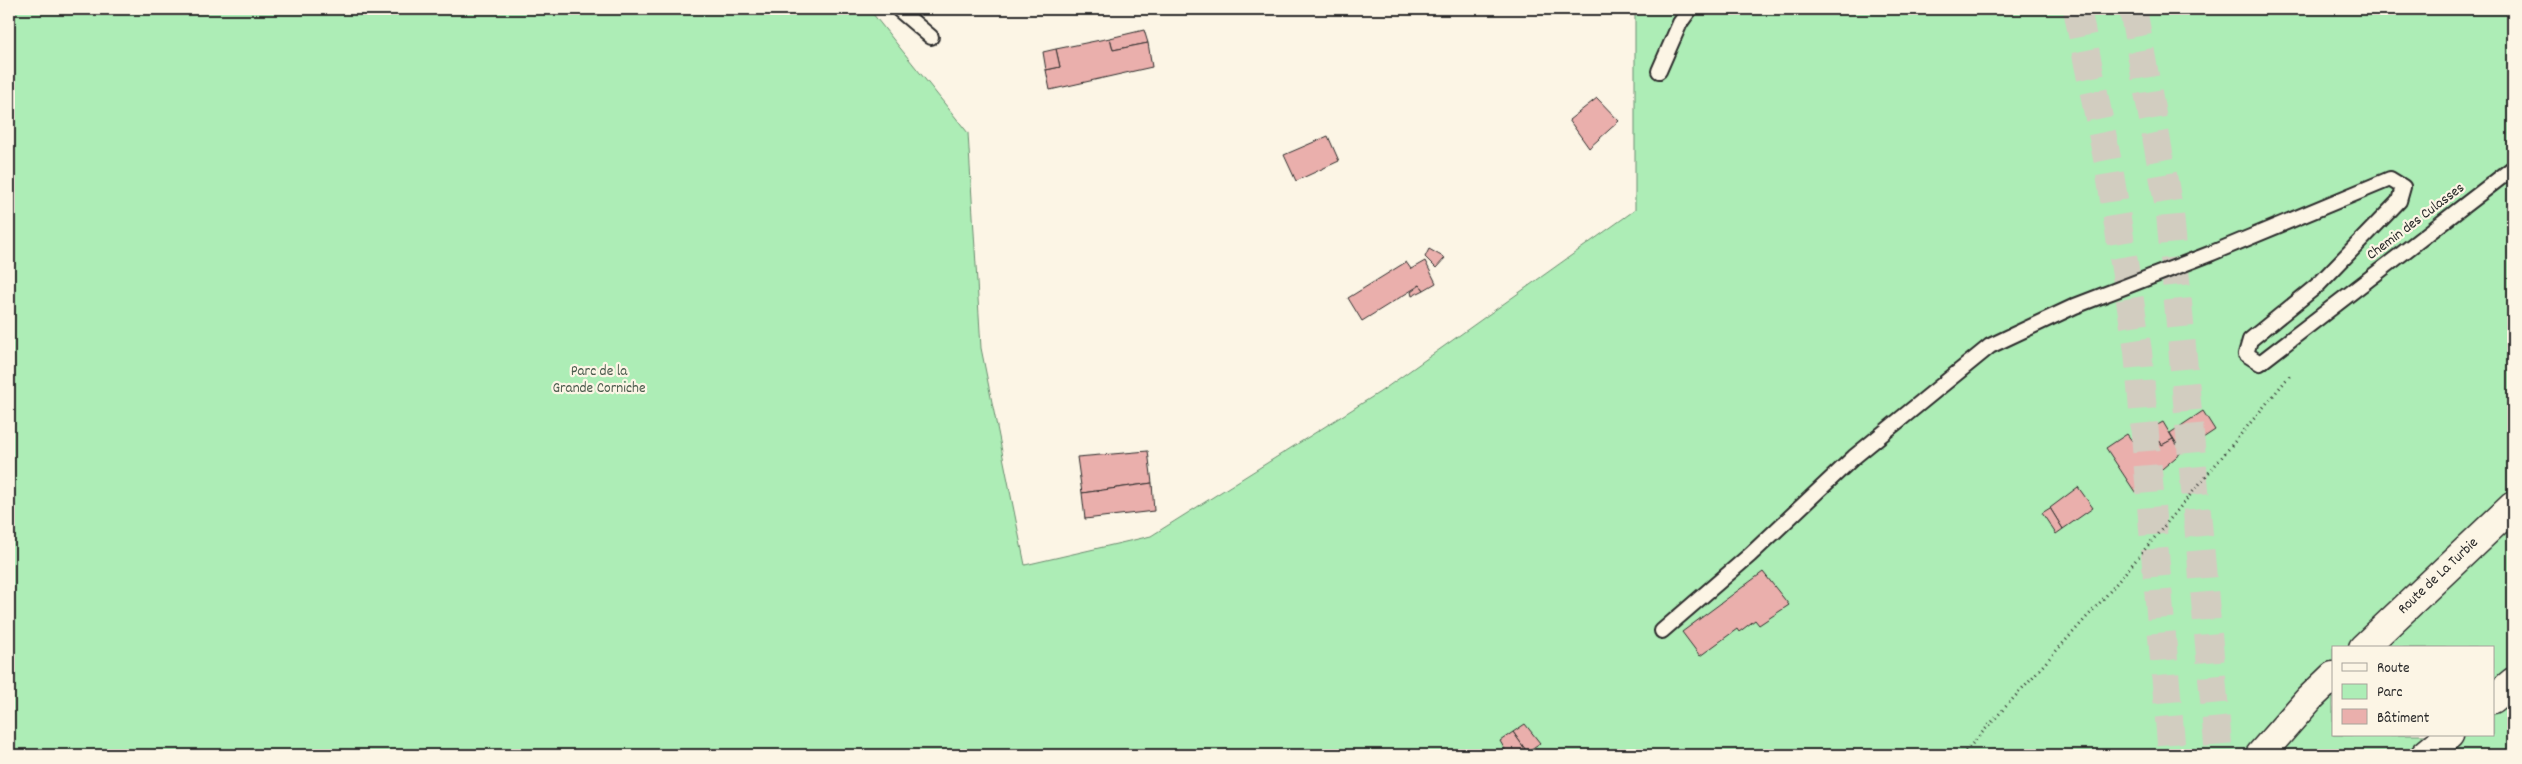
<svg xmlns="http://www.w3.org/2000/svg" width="2522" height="764" font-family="Dekko,sans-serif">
  <rect width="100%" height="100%" fill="#fcf5e5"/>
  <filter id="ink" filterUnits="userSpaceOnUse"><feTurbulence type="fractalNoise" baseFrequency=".02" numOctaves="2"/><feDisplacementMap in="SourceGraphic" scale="10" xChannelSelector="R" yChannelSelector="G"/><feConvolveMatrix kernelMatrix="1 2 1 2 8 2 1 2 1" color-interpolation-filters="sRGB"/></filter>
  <g filter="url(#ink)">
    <path fill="#adedb6" stroke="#6c8c70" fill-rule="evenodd" d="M9,9H869L968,133L981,348L1025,565L1151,536L1380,392L1635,210V9H2513V755H9ZM2333,648H2493V735H2333Z"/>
    <g fill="#eaafac" stroke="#2b2b2b">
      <path d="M1144,30L1148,43L1113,50L1110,38Z"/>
      <path d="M1110,38L1113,50L1148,43L1152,67L1050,90L1046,70L1060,67L1056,49Z"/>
      <path d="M1056,49L1060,67L1046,70L1043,52Z"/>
      <path d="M1597,98L1619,121L1589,148L1569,120Z"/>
      <path d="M1328,136L1339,161L1296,181L1284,155Z"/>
      <path d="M1429,249L1445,258L1436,268L1425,257Z"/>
      <path d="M1425,261L1436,283L1424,290L1420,285L1362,321L1348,298L1406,262L1411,269Z"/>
      <path d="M1420,285L1424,290L1412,296L1411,292Z"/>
      <path d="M2203,411L2215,430L2182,452L2170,433Z"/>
      <path d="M2163,422L2173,439L2162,445L2152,428Z"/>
      <path d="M2152,428L2162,445L2173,439L2182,452L2156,474L2158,477L2135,492L2106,448L2127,434L2132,441Z"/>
      <path d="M1148,451L1152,483L1082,493L1077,457Z"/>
      <path d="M1152,483L1154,511L1085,519L1082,493Z"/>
      <path d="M2078,487L2093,508L2063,529L2050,508Z"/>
      <path d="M2050,508L2063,529L2056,534L2042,513Z"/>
      <path d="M1763,572L1789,605L1759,625L1755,620L1739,632L1737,629L1700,656L1682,632Z"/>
      <path d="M1525,724L1540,743L1527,752L1513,732Z"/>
      <path d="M1513,732L1525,749L1516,755H1508L1500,741Z"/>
    </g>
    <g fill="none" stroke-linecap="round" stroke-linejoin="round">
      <g stroke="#d2cdc0" stroke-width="28" stroke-dasharray="28 14" stroke-linecap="butt">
        <path d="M2077,9L2109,168L2138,351L2172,755"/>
        <path d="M2133,9L2170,214L2219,755"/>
      </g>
      <defs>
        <g id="lane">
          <path d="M898,9L931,37"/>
          <path d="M1659,71L1680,23L1690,9"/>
          <path d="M1662,631L1750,555L1854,457L1990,346L2075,306L2212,253L2390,179L2403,187L2399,201L2319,284L2250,340L2246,354L2260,363L2513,168"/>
        </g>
        <g id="secondary">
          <path id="s1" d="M2363,648L2513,506"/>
          <path d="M2493,699L2513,682"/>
          <path d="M2260,755L2309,699L2333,676"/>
          <path d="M2425,755L2449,735"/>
        </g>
      </defs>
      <use href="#lane" stroke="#2b2b2b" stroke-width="18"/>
      <use href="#secondary" stroke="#2b2b2b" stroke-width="31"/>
      <path stroke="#2b2b2b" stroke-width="3" stroke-dasharray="1 4" stroke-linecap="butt" d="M1962,755L2105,597L2292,373"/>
      <use href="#lane" stroke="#fcf5e5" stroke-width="14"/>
      <use href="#secondary" stroke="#fcf5e5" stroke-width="28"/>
    </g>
  </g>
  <g text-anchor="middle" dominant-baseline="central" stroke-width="4.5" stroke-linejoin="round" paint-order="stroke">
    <g font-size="15" fill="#2b2b2b" stroke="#fcf5e5">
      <text transform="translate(2416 222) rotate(-37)">Chemin des Culasses</text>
      <text stroke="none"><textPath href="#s1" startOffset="104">Route de La Turbie</textPath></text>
    </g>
    <g font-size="15" fill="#4c5c4e" stroke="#fcf5e5">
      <text x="599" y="372">Parc de la<tspan x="599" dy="17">Grande Corniche</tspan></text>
    </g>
  </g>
  <rect width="2522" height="764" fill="none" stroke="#fcf5e5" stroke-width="30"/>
  <rect x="15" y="15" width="2492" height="734" fill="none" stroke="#2b2b2b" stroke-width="2" filter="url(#ink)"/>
  <rect x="2332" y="646" width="162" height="90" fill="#fcf5e5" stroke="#a8a49b"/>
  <rect x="2342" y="663" width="25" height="8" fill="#fcf5e5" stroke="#a8a49b"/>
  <text x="2377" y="672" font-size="15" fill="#2b2b2b">Route</text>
  <rect x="2342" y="684" width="25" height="15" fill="#adedb6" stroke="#a8a49b"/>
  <text x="2377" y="696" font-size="15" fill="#2b2b2b">Parc</text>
  <rect x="2342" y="709" width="25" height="15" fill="#eaafac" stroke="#a8a49b"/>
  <text x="2377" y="722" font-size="15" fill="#2b2b2b">Bâtiment</text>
</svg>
